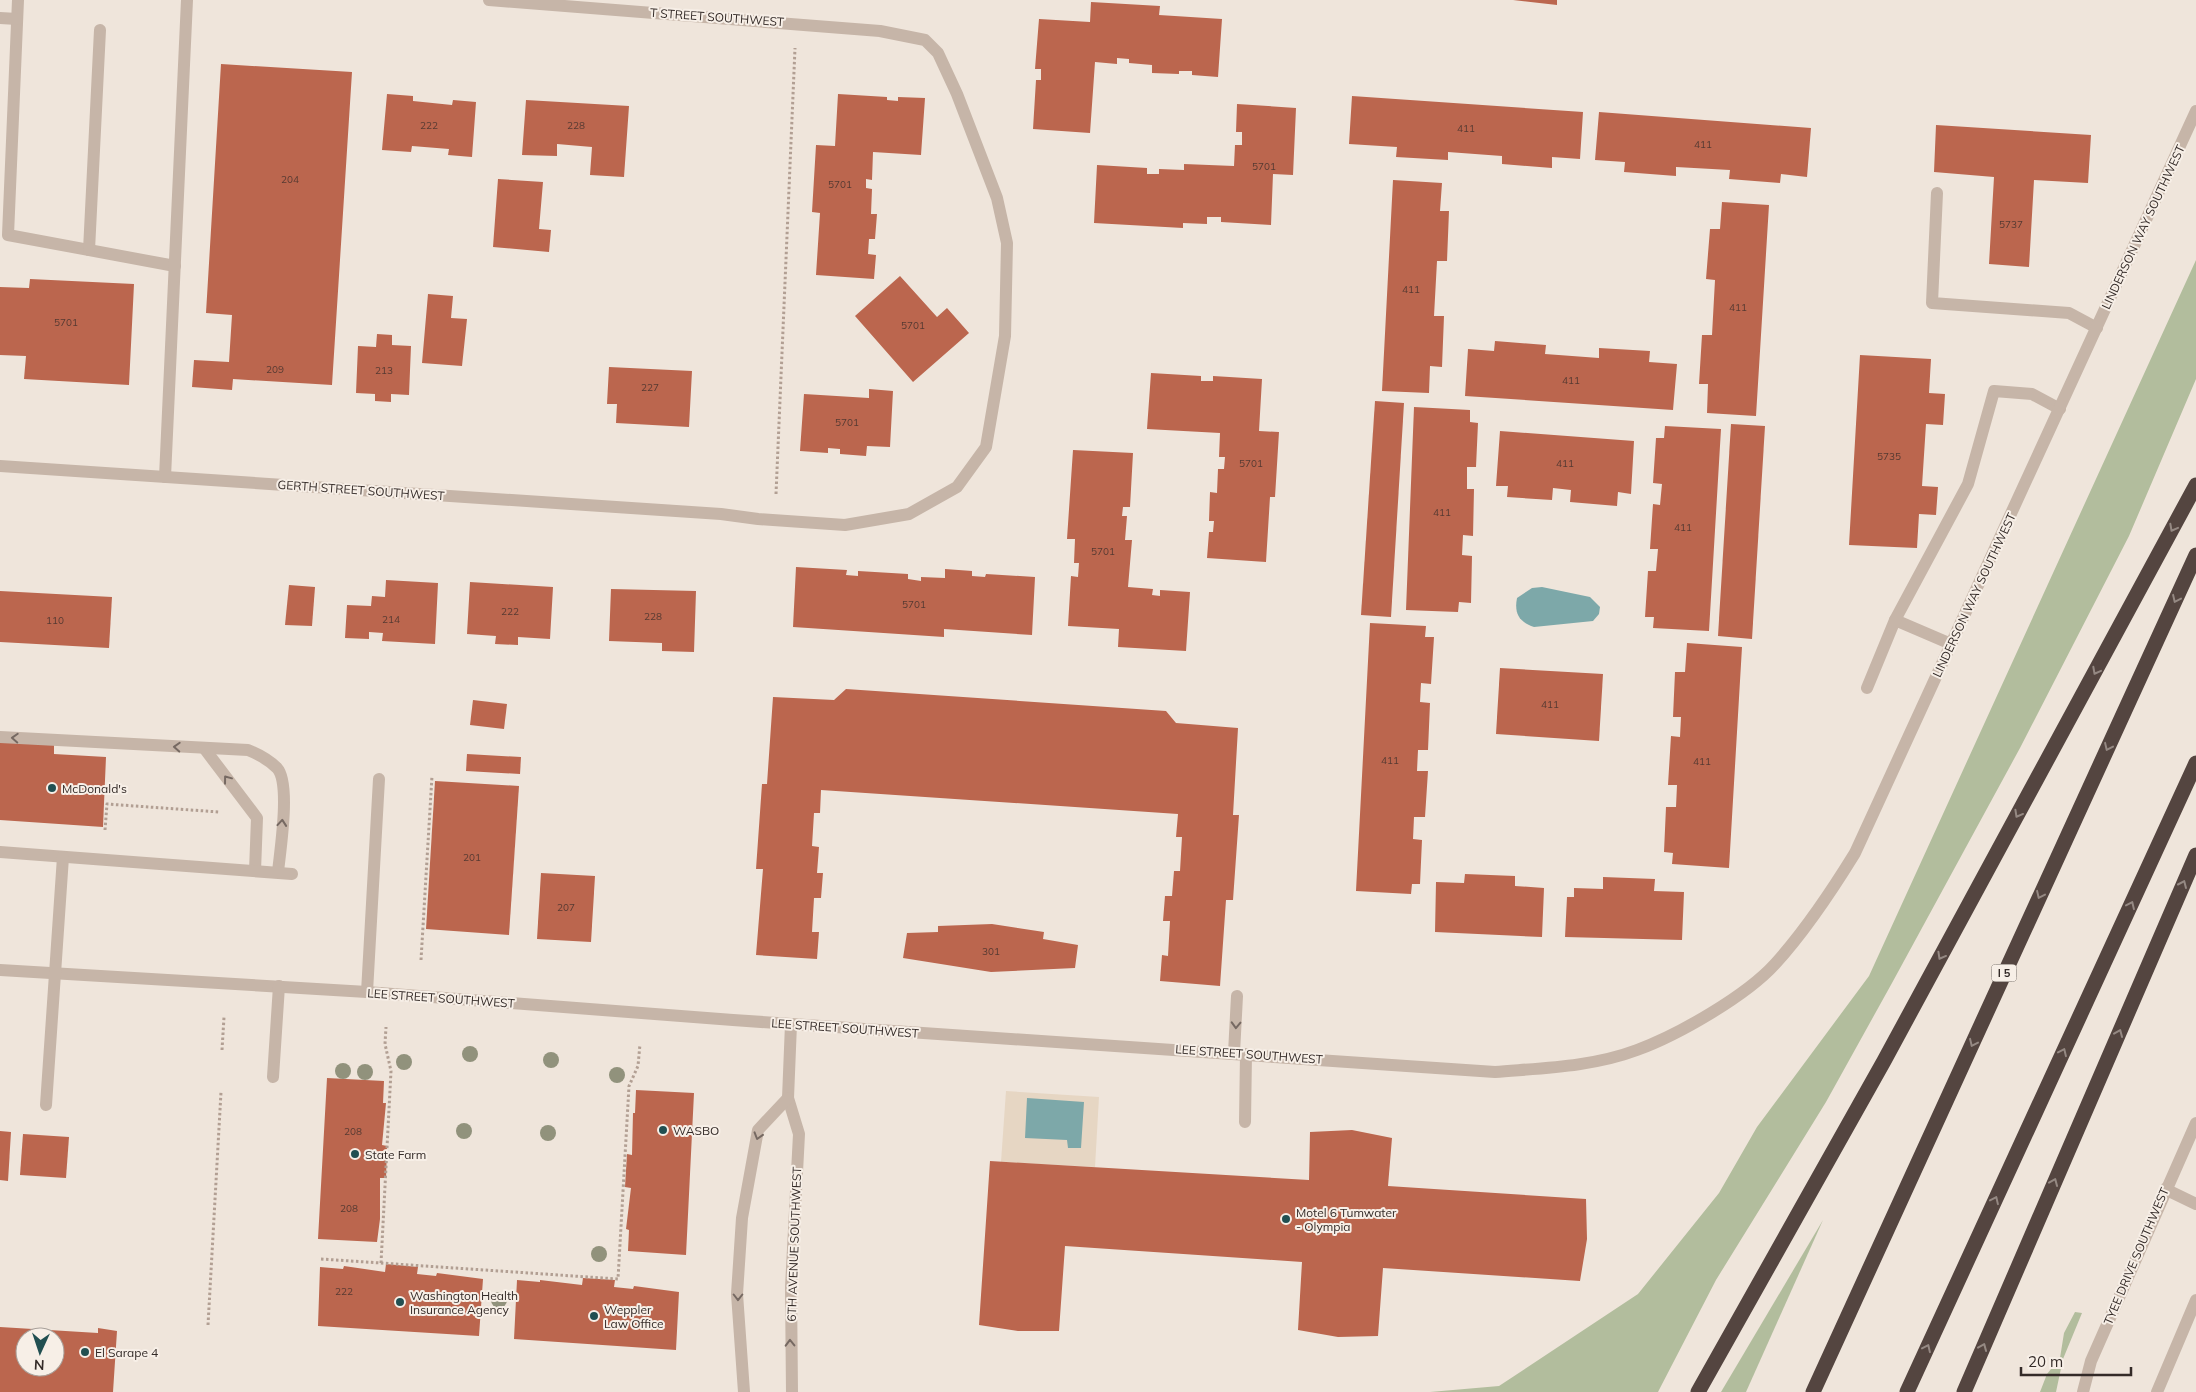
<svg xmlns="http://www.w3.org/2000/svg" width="2196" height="1392" font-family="Mulish,sans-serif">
  <rect width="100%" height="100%" fill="#efe5db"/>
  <g fill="#b2bd9d">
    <path d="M2196,260V379L2129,536L2020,748L1892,983L1826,1102L1716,1280L1659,1390L1658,1392H1430L1499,1386L1638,1294L1719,1193L1757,1127L1869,976Z"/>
    <path d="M1823,1220L1746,1392H1721Z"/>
    <path d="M2075,1312L2082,1313L2063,1359L2056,1392H2040L2047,1374L2060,1358L2064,1333Z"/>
  </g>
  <path fill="#e6d6c3" d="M1006,1091L1099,1097L1095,1167L1001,1162Z"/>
  <g fill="#7da8a9">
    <path d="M1542,587L1590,597L1600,607L1599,614L1593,621L1534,627C1519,622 1514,613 1517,598L1532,588Z"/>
    <path d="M1027,1098L1084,1102L1081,1148H1068L1067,1140L1025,1138Z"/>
  </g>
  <g fill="#bb664e" fill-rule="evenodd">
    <path d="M1513,0H1557V5Z"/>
    <path d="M1091,2L1160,6L1159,15L1222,19L1218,77L1192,75V71H1179V74L1152,73V65L1129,63V59L1117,58V64L1095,62L1090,133L1033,129L1036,80H1041V69H1035L1039,19L1090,22Z"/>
    <path d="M221,64L352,72L332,385L233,379L232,390L192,387L194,360L229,362L232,315L206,313Z"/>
    <path d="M387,94L413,96V101L452,105L453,100L476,102L472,157L448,155L449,149L412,146L411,152L382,150Z"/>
    <path d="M838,94L887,97V100L898,101V97L925,98L921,155L873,152L872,180L866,179V188L872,189L871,214H877L875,239H869L868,254L876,255L874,279L816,275L820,213L812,212L816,145L835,146Z"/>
    <path d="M1352,96L1583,112L1580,159L1552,157V168L1502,164V156L1448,152V160L1396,157L1397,147L1349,144Z"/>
    <path d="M526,100L629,106L624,177L590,175L592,147L557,144V156L522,155Z"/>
    <path d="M1237,104L1296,108L1293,175L1273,174L1271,225L1221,222V217H1207V224L1183,223V228L1094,223L1097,165L1147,168V174H1159V169L1184,170V164L1234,166L1235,145H1242V132H1236Z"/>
    <path d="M1599,112L1811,128L1807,177L1781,174L1780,183L1729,179L1730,170L1676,167V176L1624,172L1625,162L1595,160Z"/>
    <path d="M1936,125L2091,135L2088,183L2034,180L2029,267L1989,264L1994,177L1934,172Z"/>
    <path d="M498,179L543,182L539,229L551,230L549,252L493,247Z"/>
    <path d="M1393,180L1442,183L1440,211H1449L1447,261H1437L1434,316H1444L1442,367L1430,366L1429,393L1382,391Z"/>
    <path d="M1722,202L1769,205L1756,416L1707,413L1708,384H1699L1702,335H1712L1715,280L1706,279L1710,229H1720Z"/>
    <path d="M900,276L937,317L947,308L969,333L913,382L855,316Z"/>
    <path d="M30,279L134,284L129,385L24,379L26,356L0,355V287L29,288Z"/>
    <path d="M428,294L453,296L451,318L467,319L462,366L422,363Z"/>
    <path d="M377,334L392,335V345L411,346L409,395L391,394V402L375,401V394L356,393L358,346L376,347Z"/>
    <path d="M1495,341L1546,345L1545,354L1599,358V348L1650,351L1649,362L1677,364L1673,410L1465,396L1468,349L1494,351Z"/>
    <path d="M1860,355L1931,359L1929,393L1945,394L1943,425L1926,424L1922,486L1938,487L1936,515L1919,514L1917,548L1849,545Z"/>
    <path d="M609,367L692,371L689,427L616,423L617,404H607Z"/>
    <path d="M1151,373L1201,376V381H1213V376L1262,379L1259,431L1279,432L1275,497H1270L1266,562L1207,558L1209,532H1213L1214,521H1209L1210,492L1217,493L1218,469H1224L1225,457H1219L1220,433L1147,429Z"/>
    <path d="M869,389L893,391L890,447L867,446L866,456L840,454V449L828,448V453L800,451L804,394L869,398Z"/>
    <path d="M1375,401L1404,403L1391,617L1361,615Z"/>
    <path d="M1414,407L1470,410V422L1478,423L1476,467H1467V489H1474L1473,536L1463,535L1462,555L1472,556L1471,603L1459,602L1458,612L1406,610Z"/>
    <path d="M1731,424L1765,426L1752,639L1718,636Z"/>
    <path d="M1665,426L1721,429L1709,631L1653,628L1654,617H1645L1648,571H1656L1658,549H1650L1653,504L1660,505L1662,484L1653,483L1656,438H1664Z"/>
    <path d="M1500,431L1634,441L1631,494L1618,492L1617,506L1570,502L1571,490L1553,488L1552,500L1507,497L1508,486H1496Z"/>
    <path d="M1073,450L1133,453L1130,507H1123L1122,516H1127L1125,540H1132L1128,587L1153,589L1152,595L1160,596V590L1190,592L1186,651L1118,647L1119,629L1068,626L1071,576L1078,577L1079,563H1074L1075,539H1067Z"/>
    <path d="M796,567L847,570L846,575L858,576V571L908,574V579L921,581V577L945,578V569L972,571V576L985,577L986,574L1035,577L1032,635L944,629V637L793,627Z"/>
    <path d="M386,580L438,583L435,644L382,641L383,633L369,632V639L345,638L347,605L371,606L372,596L385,597Z"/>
    <path d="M470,582L553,587L550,639L518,637V645L495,644L496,636L467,634Z"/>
    <path d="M289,585L315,587L312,626L285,625Z"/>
    <path d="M611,589L696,591L694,652L662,651V643L609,641Z"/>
    <path d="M0,591L112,597L109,648L0,642Z"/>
    <path d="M1370,623L1426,626L1425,637H1434L1431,684L1421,683L1420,702L1430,703L1428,750H1418L1417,771H1428L1425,817H1414L1413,839L1422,840L1420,884H1412L1411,894L1356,891Z"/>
    <path d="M1687,643L1742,647L1729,868L1672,864L1673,853L1664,852L1666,807H1676L1677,785H1668L1671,736L1680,737L1681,717H1673L1675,672H1685Z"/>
    <path d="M1500,668L1603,674L1599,741L1496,734Z"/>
    <path d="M846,689L1166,711L1176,723L1238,728L1233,815H1239L1233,900H1226L1220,986L1160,981L1162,955L1168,956L1170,921H1163L1165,896H1172L1174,871H1180L1182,837H1176L1178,814L821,790L820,813H814L812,846L819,847L817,873H823L821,898H814L812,932H819L817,959L756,955L763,869H756L762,784H767L773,697L834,700Z"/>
    <path d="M473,700L507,704L504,729L470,725Z"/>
    <path d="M0,740L54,743V754L106,757L103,827L0,820Z"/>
    <path d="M467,754L521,757L520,774L466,771Z"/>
    <path d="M435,781L519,786L509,935L426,929Z"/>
    <path d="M541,873L595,876L591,942L537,939Z"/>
    <path d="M1465,874L1515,876V886L1544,888L1542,937L1435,932L1436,882L1464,883Z"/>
    <path d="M1603,877L1655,879L1654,891L1684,892L1682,940L1565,937L1567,897H1574V888L1603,889Z"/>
    <path d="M992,924L1044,932L1043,939L1078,945L1075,968L991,972L903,958L907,933L938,932V926Z"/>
    <path d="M327,1078L384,1081L383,1103H386L382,1145L387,1146L386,1178H380V1219L377,1242L318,1239Z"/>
    <path d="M636,1090L694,1093L686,1255L628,1251L629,1230L626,1229L631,1188L625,1187L627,1154L632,1155L633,1113H635Z"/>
    <path d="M1352,1130L1392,1138L1388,1186L1586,1199L1587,1239L1580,1281L1383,1268L1378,1336L1338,1337L1298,1330L1302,1262L1065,1246L1059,1331H1018L979,1325L990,1161L1309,1180L1310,1132Z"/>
    <path d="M0,1131L11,1132L8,1181L0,1180Z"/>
    <path d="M23,1134L69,1137L66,1178L20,1175Z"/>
    <path d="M386,1264L418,1267L417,1274L436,1276L437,1273L483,1279L479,1336L318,1326L320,1267L343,1269L344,1266L385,1272Z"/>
    <path d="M583,1278L615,1280L614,1287L633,1289L634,1286L679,1292L676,1350L514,1339L517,1280L540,1282V1280L582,1285Z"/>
    <path d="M0,1327L98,1333V1328L117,1331L113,1392H0ZM25,1337H55V1367H25Z"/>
  </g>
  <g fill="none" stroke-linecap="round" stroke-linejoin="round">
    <g stroke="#b29f93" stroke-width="3" stroke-dasharray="2.5 2.5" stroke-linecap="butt">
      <path d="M776,494L795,48"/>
      <path d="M105,830L107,804L219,812"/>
      <path d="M421,960L432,776"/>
      <path d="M222,1050L224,1017"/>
      <path d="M321,1259L618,1279L629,1086L638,1066L640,1044"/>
      <path d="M381,1263L391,1071L385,1044L386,1027"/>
      <path d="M208,1325L221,1092"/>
    </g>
    <g stroke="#c6b5a8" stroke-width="12">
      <path d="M18,0L8,235L175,266"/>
      <path d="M0,18L17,19"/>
      <path d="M1937,193L1932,303L2069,313L2097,328"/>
      <path d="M89,250L100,30"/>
      <path d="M0,466L721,514L758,519L845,525L909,514L957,487L986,447L1005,336L1007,243L997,198L957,94L938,53L925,40L880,31L489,0"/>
      <path d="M165,477L187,0"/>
      <path d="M1895,620L1951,644"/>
      <path d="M1867,688L1895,620L1968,484L1994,391L2032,394L2060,409"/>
      <path d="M0,737L248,750C258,754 269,760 277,768C291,783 280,851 278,872"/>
      <path d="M204,748L257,818L255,871"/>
      <path d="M0,852L292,874"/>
      <path d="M0,970L367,992L733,1020L1495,1072C1542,1068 1592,1067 1637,1050C1678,1035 1746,996 1775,964C1806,930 1831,892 1855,853L2196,111"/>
      <path d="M367,992L379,779"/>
      <path d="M791,1024L788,1098L799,1134L791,1287L792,1392"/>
      <path d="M1234,1053L1237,996"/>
      <path d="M273,1077L279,986"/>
      <path d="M46,1105L63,857"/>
      <path d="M1245,1122L1246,1054"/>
      <path d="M2165,1189L2196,1204"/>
      <path d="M744,1392L737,1294L742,1218L758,1130L788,1098"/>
      <path d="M2083,1392L2091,1361L2196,1123"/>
      <path d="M2157,1392L2196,1300"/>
    </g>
    <g stroke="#544540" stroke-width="15">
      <path d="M1698,1392L1884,1061L2196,485"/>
      <path d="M1813,1392L2196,555"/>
      <path d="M1907,1392L2196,763"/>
      <path d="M1964,1392L2196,855"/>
    </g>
  </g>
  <g fill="#91927c">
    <circle cx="470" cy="1054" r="8"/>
    <circle cx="551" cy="1060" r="8"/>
    <circle cx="404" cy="1062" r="8"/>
    <circle cx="343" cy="1071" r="8"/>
    <circle cx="365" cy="1072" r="8"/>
    <circle cx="617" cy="1075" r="8"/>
    <circle cx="464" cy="1131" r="8"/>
    <circle cx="548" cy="1133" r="8"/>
    <circle cx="599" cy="1254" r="8"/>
    <circle cx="499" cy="1300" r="8"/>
  </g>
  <defs><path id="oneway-chevron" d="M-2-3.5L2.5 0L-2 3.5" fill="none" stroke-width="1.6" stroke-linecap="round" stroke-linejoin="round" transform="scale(1.25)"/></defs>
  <g stroke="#958983">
    <use href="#oneway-chevron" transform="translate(2173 528) rotate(118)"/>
    <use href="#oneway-chevron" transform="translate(2176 599) rotate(115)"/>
    <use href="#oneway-chevron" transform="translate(2096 671) rotate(118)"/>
    <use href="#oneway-chevron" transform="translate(2108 747) rotate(115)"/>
    <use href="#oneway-chevron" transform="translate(2018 814) rotate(119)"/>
    <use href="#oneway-chevron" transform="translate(2183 884) rotate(-66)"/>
    <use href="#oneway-chevron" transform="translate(2040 895) rotate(115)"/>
    <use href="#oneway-chevron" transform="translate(2131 905) rotate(-65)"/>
    <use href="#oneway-chevron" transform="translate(1941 956) rotate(119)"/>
    <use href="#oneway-chevron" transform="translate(2119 1033) rotate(-67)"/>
    <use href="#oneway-chevron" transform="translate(1973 1043) rotate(115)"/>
    <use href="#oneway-chevron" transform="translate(2063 1052) rotate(-65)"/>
    <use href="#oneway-chevron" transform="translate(2054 1182) rotate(-67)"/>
    <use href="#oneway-chevron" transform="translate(1995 1200) rotate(-65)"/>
    <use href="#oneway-chevron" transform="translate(1983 1347) rotate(-67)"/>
    <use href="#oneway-chevron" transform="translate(1927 1348) rotate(-65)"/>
  </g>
  <g stroke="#766962">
    <use href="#oneway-chevron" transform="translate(15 738) rotate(-177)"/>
    <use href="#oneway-chevron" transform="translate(177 747) rotate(-177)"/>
    <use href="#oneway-chevron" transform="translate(227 779) rotate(-127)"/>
    <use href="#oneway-chevron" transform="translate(282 823) rotate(-85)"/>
    <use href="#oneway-chevron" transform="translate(1236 1025) rotate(92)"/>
    <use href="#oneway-chevron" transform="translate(758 1136) rotate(107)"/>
    <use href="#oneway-chevron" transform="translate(738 1297) rotate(90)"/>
    <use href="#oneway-chevron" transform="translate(790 1343) rotate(-91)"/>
  </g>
  <g fill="#214f51" stroke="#f7efe7" stroke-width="2">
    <circle cx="52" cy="788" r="5"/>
    <circle cx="663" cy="1130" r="5"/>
    <circle cx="355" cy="1154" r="5"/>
    <circle cx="1286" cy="1219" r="5"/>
    <circle cx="400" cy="1302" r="5"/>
    <circle cx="594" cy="1316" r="5"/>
    <circle cx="85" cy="1352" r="5"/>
  </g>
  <g text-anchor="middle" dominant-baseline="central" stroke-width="4" stroke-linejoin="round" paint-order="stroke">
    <g font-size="10" fill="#563a32">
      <text x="429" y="125">222</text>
      <text x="576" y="125">228</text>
      <text x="1466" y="128">411</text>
      <text x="1703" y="144">411</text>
      <text x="1264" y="166">5701</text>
      <text x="290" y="179">204</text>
      <text x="840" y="184">5701</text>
      <text x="2011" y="224">5737</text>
      <text x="1411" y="289">411</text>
      <text x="1738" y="307">411</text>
      <text x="66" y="322">5701</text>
      <text x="913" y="325">5701</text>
      <text x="275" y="369">209</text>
      <text x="384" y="370">213</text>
      <text x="1571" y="380">411</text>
      <text x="650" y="387">227</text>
      <text x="847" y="422">5701</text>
      <text x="1889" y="456">5735</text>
      <text x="1251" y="463">5701</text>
      <text x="1565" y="463">411</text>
      <text x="1442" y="512">411</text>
      <text x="1683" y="527">411</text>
      <text x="1103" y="551">5701</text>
      <text x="914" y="604">5701</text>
      <text x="510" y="611">222</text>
      <text x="653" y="616">228</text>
      <text x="391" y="619">214</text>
      <text x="55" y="620">110</text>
      <text x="1550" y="704">411</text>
      <text x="1390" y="760">411</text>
      <text x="1702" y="761">411</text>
      <text x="472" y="857">201</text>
      <text x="566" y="907">207</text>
      <text x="991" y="951">301</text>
      <text x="353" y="1131">208</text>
      <text x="349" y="1208">208</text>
      <text x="344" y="1291">222</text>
    </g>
    <rect fill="#f7efe7" stroke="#6e6661" stroke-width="1" x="1991.5" y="964.5" width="25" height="17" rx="4"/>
    <g font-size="11" font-weight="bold" fill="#342b28">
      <text x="2004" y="973">I 5</text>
    </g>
    <g font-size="12" fill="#342b28" stroke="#f7efe7">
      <text transform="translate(717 17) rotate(4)">T STREET SOUTHWEST</text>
      <text transform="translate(2143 227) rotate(-65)">LINDERSON WAY SOUTHWEST</text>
      <text transform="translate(361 490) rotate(4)">GERTH STREET SOUTHWEST</text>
      <text transform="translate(1974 595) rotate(-65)">LINDERSON WAY SOUTHWEST</text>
      <text transform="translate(441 998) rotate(4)">LEE STREET SOUTHWEST</text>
      <text transform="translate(845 1028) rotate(4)">LEE STREET SOUTHWEST</text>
      <text transform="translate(1249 1054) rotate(4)">LEE STREET SOUTHWEST</text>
      <text transform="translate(794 1244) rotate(-88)">6TH AVENUE SOUTHWEST</text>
      <text transform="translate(2136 1256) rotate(-67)">TYEE DRIVE SOUTHWEST</text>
    </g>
    <g font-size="12" fill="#342b28" stroke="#f7efe7" text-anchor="start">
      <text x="62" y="788">McDonald's</text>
      <text x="673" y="1130">WASBO</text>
      <text x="365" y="1154">State Farm</text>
      <text x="1296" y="1212">Motel 6 Tumwater<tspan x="1296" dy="14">- Olympia</tspan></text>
      <text x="410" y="1295">Washington Health<tspan x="410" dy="14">Insurance Agency</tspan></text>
      <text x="604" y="1309">Weppler<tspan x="604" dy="14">Law Office</tspan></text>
      <text x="95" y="1352">El Sarape 4</text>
    </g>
  </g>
  <g transform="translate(40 1352) rotate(183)"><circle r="24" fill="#f7efe7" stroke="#a9a19b"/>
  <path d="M0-4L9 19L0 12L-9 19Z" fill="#214f51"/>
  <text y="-8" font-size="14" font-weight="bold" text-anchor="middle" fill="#342b28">N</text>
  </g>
  <path d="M2021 1367v8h110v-8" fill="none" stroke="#342b28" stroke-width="2.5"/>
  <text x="2028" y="1367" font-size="15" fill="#342b28" stroke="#f7efe7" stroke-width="4" paint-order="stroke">20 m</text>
</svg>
